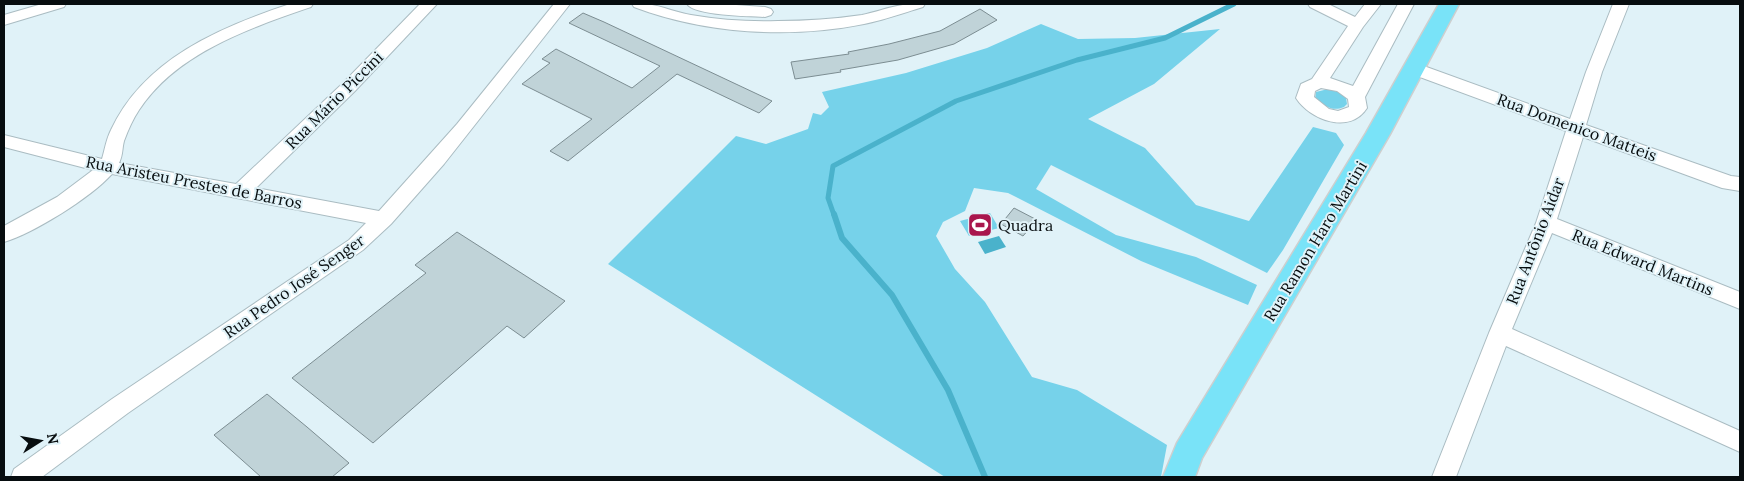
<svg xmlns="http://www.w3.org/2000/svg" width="1744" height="481" font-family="Lora,serif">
  <rect width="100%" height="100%" fill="#e0f2f8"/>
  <g fill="#76d2ea">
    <path d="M1041,24L1078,39L1135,38L1220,29L1154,84L1088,119L1145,148L1196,205L1249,221L1313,127L1336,133L1344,145L1283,250L1267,273L1051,165L1036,189L1116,235L1196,257L1257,285L1248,305L1141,261L1008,193L974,188L965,211L943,222L936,236L955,269L985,302L1032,377L1077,390L1167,445L1161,477H945L608,264L736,136L766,144L808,129L813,113L821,115L829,107L822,92L906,73L987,48Z"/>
    <path d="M1328,89L1338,92L1346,98L1347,104L1344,107C1332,112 1325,106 1315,99L1316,92Z"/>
    <path d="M990,213L999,228L969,236L960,221Z"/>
  </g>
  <path fill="#4ab2cb" d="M999,236L1006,247L985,254L978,242Z"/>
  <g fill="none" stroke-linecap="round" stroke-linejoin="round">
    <path stroke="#4ab2cb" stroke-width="5" d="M834,215L828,198L833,166L956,101L1077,60L1165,38L1234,4"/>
    <path stroke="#4ab2cb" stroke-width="6" d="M834,214L842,238L892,295L948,390L985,477"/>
  </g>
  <g fill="#c0d3d8" stroke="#7c8d92">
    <path d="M980,9L997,20L954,44L898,60L840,70L841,72L795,79L791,62L849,54L848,52L889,44L940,31Z"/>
    <path d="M583,13L604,22L772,101L759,113L677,74L568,161L550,151L592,119L522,84L550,63L542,59L556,49L632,88L660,66L569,23Z"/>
    <path d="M1014,208L1037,220L1023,236L1001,224Z"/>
    <path d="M457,232L565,301L524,338L507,326L373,443L292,378L426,273L415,265Z"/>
    <path d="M267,394L307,427L349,463L332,477H261L214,435Z"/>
  </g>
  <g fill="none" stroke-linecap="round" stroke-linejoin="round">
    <defs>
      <g id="minor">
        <path d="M42,4H66L64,7L4,25V15Z"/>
        <path d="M290,4H313L311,7C250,28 176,53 139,110C133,119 128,130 124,141C122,148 123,155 119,163L236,184L343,83L420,4H437L355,91L256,188L379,211L457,124L554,4H570L444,164L391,224L363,250L128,413L42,477H11L14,469L112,399L349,240L366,223L112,174C90,198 34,233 4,242V226L57,197L93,170L4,147V135L102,159C105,149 106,140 111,130C144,59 220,27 290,4Z"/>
        <path d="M632,4C655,2 669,11 691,15C720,20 749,22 778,21C806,21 834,19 862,15C885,10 900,2 925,4L923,7C903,13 884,20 864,24C789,39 706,34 634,7Z"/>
        <path d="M687,4H722L765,7L771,9L773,12L771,15L765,17C750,16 695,16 687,4Z"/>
        <path d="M1308,4H1328L1355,17L1365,4H1381L1363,27L1330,78L1353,86L1398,4H1414L1365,97L1367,108C1350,135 1310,120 1296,98L1301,84L1312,79L1348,26L1310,7ZM1321,88L1337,91L1348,99L1349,107L1338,111L1329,109L1314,97L1315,91Z"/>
        <path d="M1613,4H1629L1602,72L1586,125L1731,176L1740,177V191L1722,188L1583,137L1557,219L1740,292V309L1552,233L1512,329L1740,431V452L1506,346L1456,477H1432L1489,333L1536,223L1566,131L1409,73L1407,69L1409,65L1415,64L1421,65L1570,119L1586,72Z"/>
      </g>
      <path id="major" d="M1439,4H1459L1390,134L1202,458L1195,477H1163L1177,443L1366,133Z"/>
    </defs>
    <use href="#minor" stroke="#aabcc2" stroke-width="2"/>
    <use href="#major" stroke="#cdcfcf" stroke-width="3"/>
    <use href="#minor" fill="#fff" fill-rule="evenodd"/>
    <use href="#major" fill="#79e3f8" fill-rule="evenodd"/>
  </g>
  <defs>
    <symbol id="stadium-square" viewBox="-11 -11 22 22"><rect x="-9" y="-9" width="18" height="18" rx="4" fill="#a9164d" stroke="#e0f2f8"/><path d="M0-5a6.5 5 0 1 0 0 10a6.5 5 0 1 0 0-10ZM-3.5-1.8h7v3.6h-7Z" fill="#fff"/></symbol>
  </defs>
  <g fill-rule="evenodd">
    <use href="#stadium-square" x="966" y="211" width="28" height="28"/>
  </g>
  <g text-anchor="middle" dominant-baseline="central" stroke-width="4" stroke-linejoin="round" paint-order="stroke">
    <g font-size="16" fill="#070d0f" stroke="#e0f2f8">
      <text transform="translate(334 100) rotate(-45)">Rua Mário Piccini</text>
      <text transform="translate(1577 127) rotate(20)">Rua Domenico Matteis</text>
      <text transform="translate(194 182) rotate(11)">Rua Aristeu Prestes de Barros</text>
      <text transform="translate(1315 241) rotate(-59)">Rua Ramon Haro Martini</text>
      <text transform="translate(1535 241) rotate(-69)">Rua Antônio Aidar</text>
      <text transform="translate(1643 262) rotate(22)">Rua Edward Martins</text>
      <text transform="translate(294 286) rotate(-35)">Rua Pedro José Senger</text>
    </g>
    <g font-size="16" fill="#070d0f" stroke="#e0f2f8" text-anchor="start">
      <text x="998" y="225">Quadra</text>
    </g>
  </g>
  <rect width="1744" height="481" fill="none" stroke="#070d0f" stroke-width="10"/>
  <g transform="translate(40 441) rotate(79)" stroke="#e0f2f8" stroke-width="4" paint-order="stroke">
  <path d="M0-4L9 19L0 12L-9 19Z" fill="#070d0f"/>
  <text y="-8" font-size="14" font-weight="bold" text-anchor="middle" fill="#070d0f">N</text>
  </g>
</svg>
